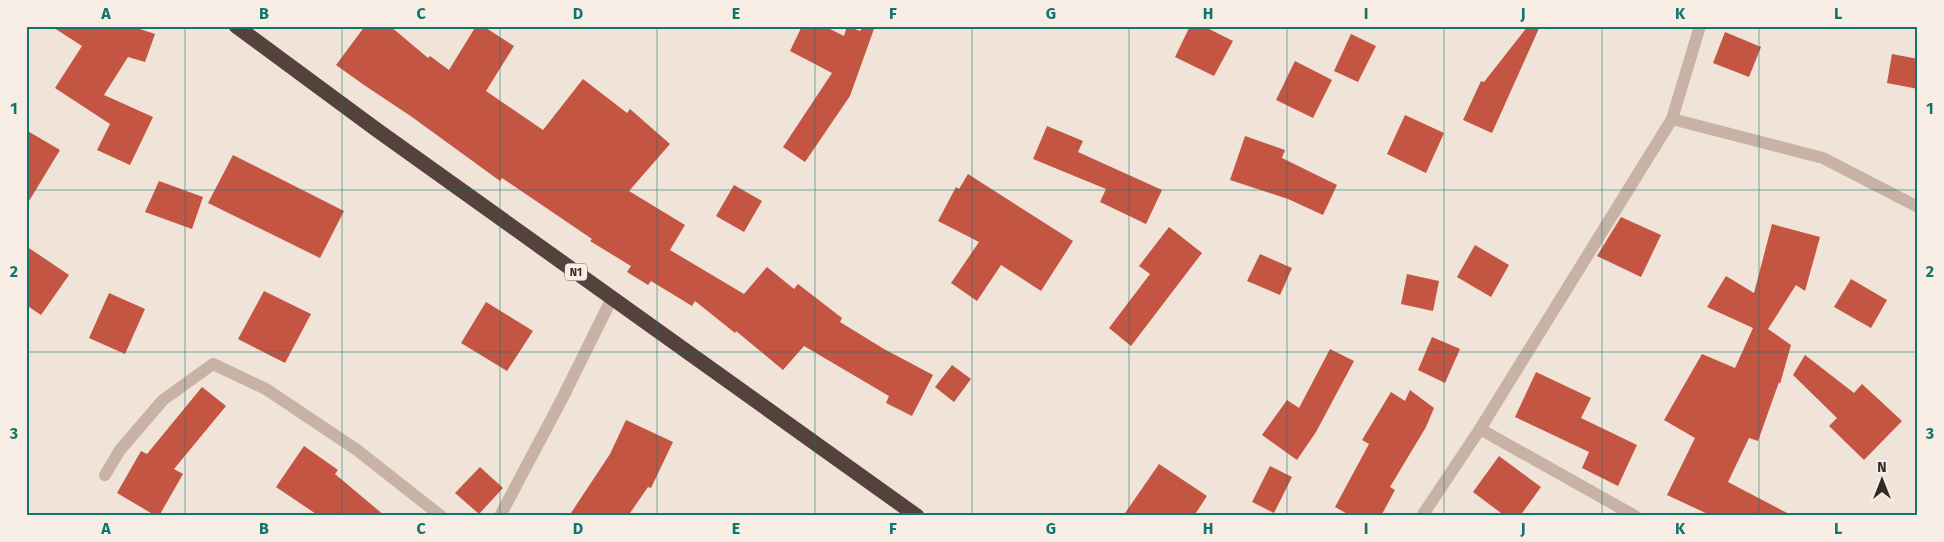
<svg xmlns="http://www.w3.org/2000/svg" width="1944" height="542" font-family="'Fira Sans',sans-serif">
  <rect width="100%" height="100%" fill="#f0e3d8"/>
  <g fill="#c45543">
    <path d="M51,26H131L155,34L145,62L128,57L104,95L153,117L130,165L97,150L110,124L55,88L82,46Z"/>
    <path d="M365,26H390L428,58L430,56L449,70L476,26H483L514,46L486,91L543,130L583,79L627,113L630,109L670,144L629,191L685,225L670,250L744,294L767,267L794,289L798,284L842,318L840,322L884,349L933,375L912,416L886,403L889,396L804,346L783,370L736,331L735,333L695,301L692,306L651,281L648,285L627,272L631,266L590,241L592,239L502,178L500,181L412,117L364,85L336,65Z"/>
    <path d="M802,26H824L844,36L847,26L860,31L864,26H875L850,96L805,162L783,147L832,73L790,51Z"/>
    <path d="M1190,26H1203L1233,41L1214,76L1175,57Z"/>
    <path d="M1528,26H1540L1492,133L1463,120L1481,81L1484,82Z"/>
    <path d="M1725,32L1761,47L1749,77L1713,63Z"/>
    <path d="M1351,34L1376,46L1358,82L1334,71Z"/>
    <path d="M1892,54L1918,59V89L1887,83Z"/>
    <path d="M1295,61L1332,80L1313,118L1276,100Z"/>
    <path d="M1405,115L1444,133L1426,173L1387,154Z"/>
    <path d="M1047,126L1083,141L1078,152L1162,190L1146,224L1100,202L1106,189L1033,159Z"/>
    <path d="M26,130L60,150L26,206Z"/>
    <path d="M1245,136L1285,150L1282,158L1337,185L1323,215L1288,199L1230,180Z"/>
    <path d="M233,155L344,211L320,258L208,203Z"/>
    <path d="M968,174L1073,241L1041,291L1001,265L977,301L951,283L979,242L938,221L956,187L959,189Z"/>
    <path d="M159,181L203,197L192,229L145,212Z"/>
    <path d="M734,185L762,201L744,232L716,216Z"/>
    <path d="M1621,217L1661,235L1641,277L1597,256Z"/>
    <path d="M1772,224L1820,237L1805,291L1796,285L1768,329L1791,345L1780,384L1779,382L1758,441L1749,438L1728,482L1793,516H1712L1667,495L1695,438L1664,420L1702,354L1735,368L1753,328L1707,307L1726,276L1754,293Z"/>
    <path d="M1169,227L1202,253L1131,346L1109,328L1150,274L1139,266Z"/>
    <path d="M1475,245L1509,265L1491,297L1457,277Z"/>
    <path d="M26,246L69,275L41,315L26,305Z"/>
    <path d="M1260,254L1292,268L1280,295L1247,281Z"/>
    <path d="M1407,274L1439,281L1433,311L1401,304Z"/>
    <path d="M1851,279L1887,300L1871,328L1834,307Z"/>
    <path d="M264,291L311,314L285,363L238,339Z"/>
    <path d="M109,293L145,309L125,354L89,338Z"/>
    <path d="M486,302L533,331L507,371L461,343Z"/>
    <path d="M1432,337L1460,349L1445,383L1418,370Z"/>
    <path d="M1330,349L1354,361L1316,432L1297,460L1262,435L1287,400L1299,408Z"/>
    <path d="M1805,355L1854,393L1862,384L1902,421L1864,460L1829,426L1837,418L1793,375Z"/>
    <path d="M952,365L971,379L954,402L935,387Z"/>
    <path d="M1536,372L1591,398L1581,418L1637,445L1618,486L1582,468L1589,452L1515,417Z"/>
    <path d="M202,387L226,406L174,469L183,474L159,516H156L117,493L141,451L147,454Z"/>
    <path d="M1410,390L1434,408L1426,427L1390,487L1395,490L1381,516H1351L1335,507L1369,444L1362,440L1391,392L1405,401Z"/>
    <path d="M626,420L673,442L651,488L648,487L628,516H569L610,454Z"/>
    <path d="M304,446L338,470L335,474L385,516H319L276,487Z"/>
    <path d="M1499,456L1541,487L1520,516H1505L1473,492Z"/>
    <path d="M1159,464L1207,496L1194,516H1123Z"/>
    <path d="M1270,466L1292,477L1274,513L1252,502Z"/>
    <path d="M480,467L503,488L479,514L455,493Z"/>
  </g>
  <g fill="none" stroke-linecap="round" stroke-linejoin="round">
    <g stroke="#c8b1a5" stroke-width="12">
      <path d="M1672,119L1823,158L1918,207"/>
      <path d="M1480,429L1635,516"/>
      <path d="M105,475L120,450L163,400L213,364L266,389L357,450L441,516"/>
      <path d="M500,516L563,397L612,298"/>
      <path d="M1422,516L1480,429L1672,119L1700,26"/>
    </g>
    <path stroke="#55423d" stroke-width="15" d="M236,26L377,130L917,516"/>
  </g>
  <path fill="none" stroke="#0f766e" stroke-width="1" stroke-opacity="0.55" d="M185,26V516M342,26V516M500,26V516M657,26V516M815,26V516M972,26V516M1129,26V516M1287,26V516M1444,26V516M1602,26V516M1759,26V516M26,190H1918M26,352H1918"/>
  <g text-anchor="middle" dominant-baseline="central" stroke-width="4.5" stroke-linejoin="round" paint-order="stroke">
    <rect fill="#f8ede4" stroke="#6f645f" stroke-width="1" x="565" y="263.5" width="22" height="17" rx="4"/>
    <g font-size="11" font-weight="bold" fill="#342926">
      <text x="576" y="272">N1</text>
    </g>
  </g>
  <rect width="1944" height="542" fill="none" stroke="#f8ede4" stroke-width="55"/>
  <g transform="translate(1882 480)" stroke="#f8ede4" stroke-width="4" paint-order="stroke">
  <path d="M0-4L9 19L0 12L-9 19Z" fill="#342926"/>
  <text y="-8" font-size="14" font-weight="bold" text-anchor="middle" fill="#342926">N</text>
  </g>
  <rect x="28" y="28" width="1888" height="486" fill="none" stroke="#0f766e" stroke-width="2"/>
  <g font-size="16" text-anchor="middle" font-weight="bold" fill="#0f766e">
    <text x="106" y="19">A</text>
    <text x="264" y="19">B</text>
    <text x="421" y="19">C</text>
    <text x="578" y="19">D</text>
    <text x="736" y="19">E</text>
    <text x="893" y="19">F</text>
    <text x="1051" y="19">G</text>
    <text x="1208" y="19">H</text>
    <text x="1366" y="19">I</text>
    <text x="1523" y="19">J</text>
    <text x="1680" y="19">K</text>
    <text x="1838" y="19">L</text>
    <text x="14" y="114">1</text>
    <text x="1930" y="114">1</text>
    <text x="14" y="277">2</text>
    <text x="1930" y="277">2</text>
    <text x="14" y="439">3</text>
    <text x="1930" y="439">3</text>
    <text x="106" y="534">A</text>
    <text x="264" y="534">B</text>
    <text x="421" y="534">C</text>
    <text x="578" y="534">D</text>
    <text x="736" y="534">E</text>
    <text x="893" y="534">F</text>
    <text x="1051" y="534">G</text>
    <text x="1208" y="534">H</text>
    <text x="1366" y="534">I</text>
    <text x="1523" y="534">J</text>
    <text x="1680" y="534">K</text>
    <text x="1838" y="534">L</text>
  </g>
</svg>
